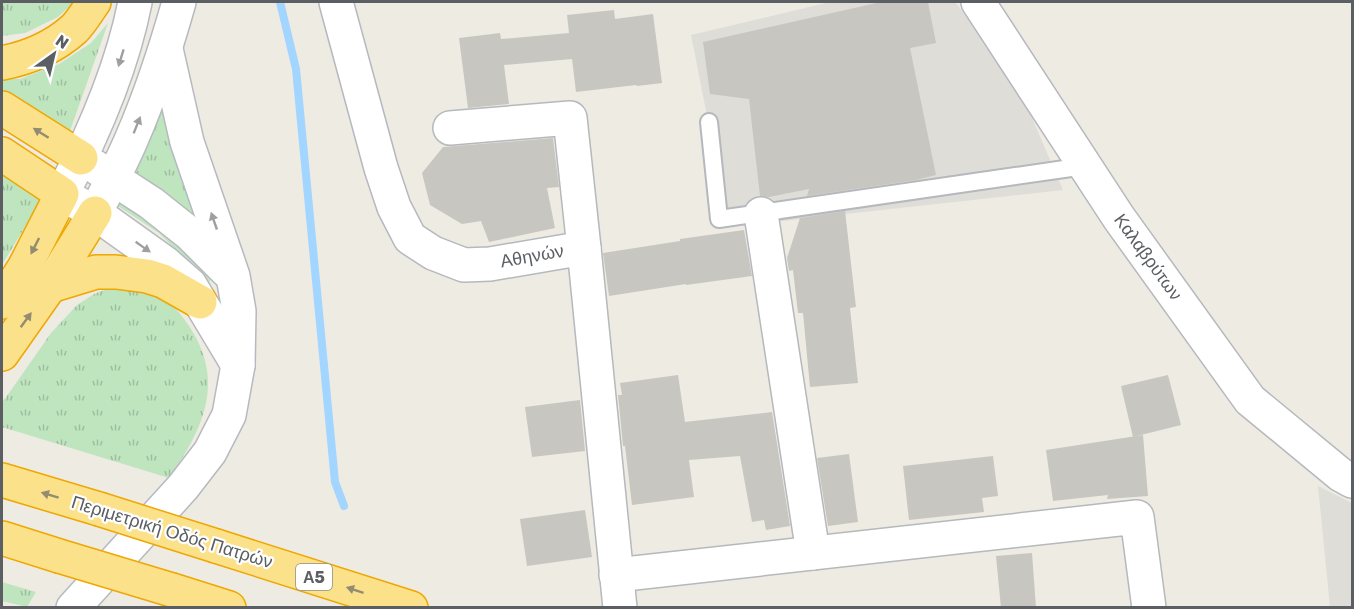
<svg xmlns="http://www.w3.org/2000/svg" width="1354" height="609" font-family="Rubik,sans-serif">
  <defs>
    <pattern id="grass-tufts" width="24" height="20" patternUnits="userSpaceOnUse" patternTransform="scale(1.5)"><rect width="24" height="20" fill="#bfe5bf"/><path d="M3 7l-1-3M5 7V3M7 7l1-3M15 17l-1-3M17 17v-4M19 17l1-3" fill="none" stroke="#9ebd9f"/></pattern>
  </defs>
  <rect width="100%" height="100%" fill="#eeebe3"/>
  <g fill="#dfddd7">
    <path d="M830,2H955L1014,76L1063,190L729,227L691,35Z"/>
    <path d="M1318,486L1352,503V607H1330Z"/>
  </g>
  <g fill="url(#grass-tufts)">
    <path d="M2,2H74L58,17L25,33L2,36Z"/>
    <path d="M108,23L69,134L2,93V79H20L59,64L91,43Z"/>
    <path d="M161,105L197,216L134,176Z"/>
    <path d="M2,169L43,197L2,265Z"/>
    <path d="M115,204H134L186,245L210,280L208,288L184,258L159,233Z"/>
    <path d="M123,287C133,289 145,290 155,294C170,300 182,315 191,329C225,383 203,430 169,478L2,427V403L51,333L77,305L94,294L107,289Z"/>
    <path d="M2,582L36,592L27,607L2,601Z"/>
  </g>
  <g fill="none" stroke-linecap="round" stroke-linejoin="round">
    <path stroke="#a2d5ff" stroke-width="8" d="M280,2L296,69L335,482L344,506"/>
  </g>
  <g fill="#c8c6c0">
    <path d="M881,2H928L936,43L910,48L936,175L916,180L807,196L809,189L769,197L760,196L749,99L710,94L703,42Z"/>
    <path d="M614,10L615,19L653,14L662,83L637,86L636,85L576,92L572,59L504,65L509,104L468,108L459,38L500,33L501,39L569,33L567,15Z"/>
    <path d="M553,138L559,187L547,188L555,228L489,242L481,221L462,224L430,205L422,173L443,147Z"/>
    <path d="M845,211L856,307L850,308L858,383L810,387L803,313H798L793,270L789,271L787,258L800,218Z"/>
    <path d="M744,230L752,276L686,285V284L609,296L603,253L680,241V239Z"/>
    <path d="M678,375L685,422L772,412L790,526L766,530L764,520L752,522L740,456L689,460L694,497L632,505L625,446H623L618,395H622L620,383Z"/>
    <path d="M1168,375L1181,425L1133,437L1121,386Z"/>
    <path d="M580,400L585,451L532,457L525,407Z"/>
    <path d="M1143,435L1148,496L1107,499L1108,495L1053,501L1046,450Z"/>
    <path d="M849,454L858,522L828,526L817,458Z"/>
    <path d="M993,456L998,496L982,498L984,512L909,520L903,466Z"/>
    <path d="M585,510L592,557L527,566L520,519Z"/>
    <path d="M1032,553L1036,608H1001L996,556Z"/>
  </g>
  <g fill="none" stroke-linecap="round" stroke-linejoin="round">
    <defs>
      <path id="lane" d="M709,122L719,219L1085,166"/>
      <g id="street">
        <path d="M336,2L381,168L394,207L410,238L433,253L464,265L490,264L584,248L620,608"/>
        <path d="M978,2L1119,218L1250,400L1341,475L1352,481"/>
        <path d="M450,128L570,118L584,248"/>
        <path d="M761,214L813,553"/>
        <path d="M616,575L1137,517L1149,608"/>
      </g>
      <g id="secondary">
        <path d="M135,2C122,69 94,133 62,194L95,213L165,263L190,285L238,365"/>
        <path d="M94,166L151,203L190,234L227,271"/>
        <path d="M95,213C108,188 121,164 132,138C151,94 166,48 179,2"/>
        <path d="M73,608L183,487L210,452L229,415L238,365L239,311L233,276L187,142L166,49"/>
      </g>
      <g id="highway">
        <path d="M2,63C28,58 54,47 74,29C82,21 88,10 94,2"/>
        <path d="M2,108L81,158"/>
        <path d="M2,154L62,194L24,268L2,302"/>
        <path d="M50,286L96,272H116L147,276L163,281L200,302"/>
        <path d="M2,354L50,286L95,213"/>
        <path d="M2,480L99,509"/>
        <path d="M2,538L59,556"/>
        <path d="M216,546L411,608"/>
        <path d="M172,590L229,608"/>
      </g>
    </defs>
    <use href="#lane" stroke="#b5b8bd" stroke-width="20"/>
    <use href="#street" stroke="#b5b8bd" stroke-width="36"/>
    <use href="#secondary" stroke="#b6b9bf" stroke-width="36"/>
    <use href="#highway" stroke="#efa701" stroke-width="36"/>
    <use href="#lane" stroke="#fff" stroke-width="16"/>
    <use href="#street" stroke="#fff" stroke-width="33"/>
    <use href="#secondary" stroke="#fff" stroke-width="33"/>
    <use href="#highway" stroke="#fce18b" stroke-width="33"/>
    <defs>
      <g id="highway-bridge">
        <path d="M99,509L216,546"/>
        <path d="M59,556L172,590"/>
      </g>
    </defs>
    <use href="#highway-bridge" stroke="#efa701" stroke-width="36" stroke-linecap="butt"/>
    <use href="#highway-bridge" stroke="#fce18b" stroke-width="33"/>
  </g>
  <defs><path id="oneway-solid" d="M-6-.8H1V-3.2L6.5 0L1 3.2V.8H-6Z" transform="scale(1.5)"/></defs>
  <g fill="#9d9fa1">
    <use href="#oneway-solid" transform="translate(121 58) rotate(107)"/>
    <use href="#oneway-solid" transform="translate(137 125) rotate(-68)"/>
    <use href="#oneway-solid" transform="translate(214 221) rotate(-109)"/>
    <use href="#oneway-solid" transform="translate(143 247) rotate(35)"/>
  </g>
  <g fill="#938c71">
    <use href="#oneway-solid" transform="translate(41 133) rotate(-148)"/>
    <use href="#oneway-solid" transform="translate(35 246) rotate(117)"/>
    <use href="#oneway-solid" transform="translate(26 320) rotate(-54)"/>
    <use href="#oneway-solid" transform="translate(50 495) rotate(-163)"/>
    <use href="#oneway-solid" transform="translate(355 590) rotate(-162)"/>
  </g>
  <g text-anchor="middle" dominant-baseline="central" stroke-width="4.5" stroke-linejoin="round" paint-order="stroke">
    <rect fill="#fff" stroke="#8c8f92" stroke-width="1.5" x="296" y="564" width="36" height="26" rx="4.5"/>
    <g font-size="16" font-weight="bold" fill="#5b5f63">
      <text x="314" y="577">Α5</text>
    </g>
    <g font-size="18" fill="#5b5f63" stroke="#fff">
      <text transform="translate(532 256) rotate(-10)">Αθηνών</text>
      <text transform="translate(1148 257) rotate(54)">Καλαβρύτων</text>
      <text transform="translate(172 532) rotate(17)">Περιμετρική Οδός Πατρών</text>
    </g>
  </g>
  <rect width="1354" height="609" fill="none" stroke="#5b5f63" stroke-width="6"/>
  <g transform="translate(54 54) rotate(34)" stroke="#ffffff" stroke-width="4.5" paint-order="stroke">
  <path d="M0-4.5L10 22L0 15L-10 22Z" fill="#5b5f63"/>
  <text y="-9" font-size="16" font-weight="bold" text-anchor="middle" fill="#5b5f63">N</text>
  </g>
</svg>
